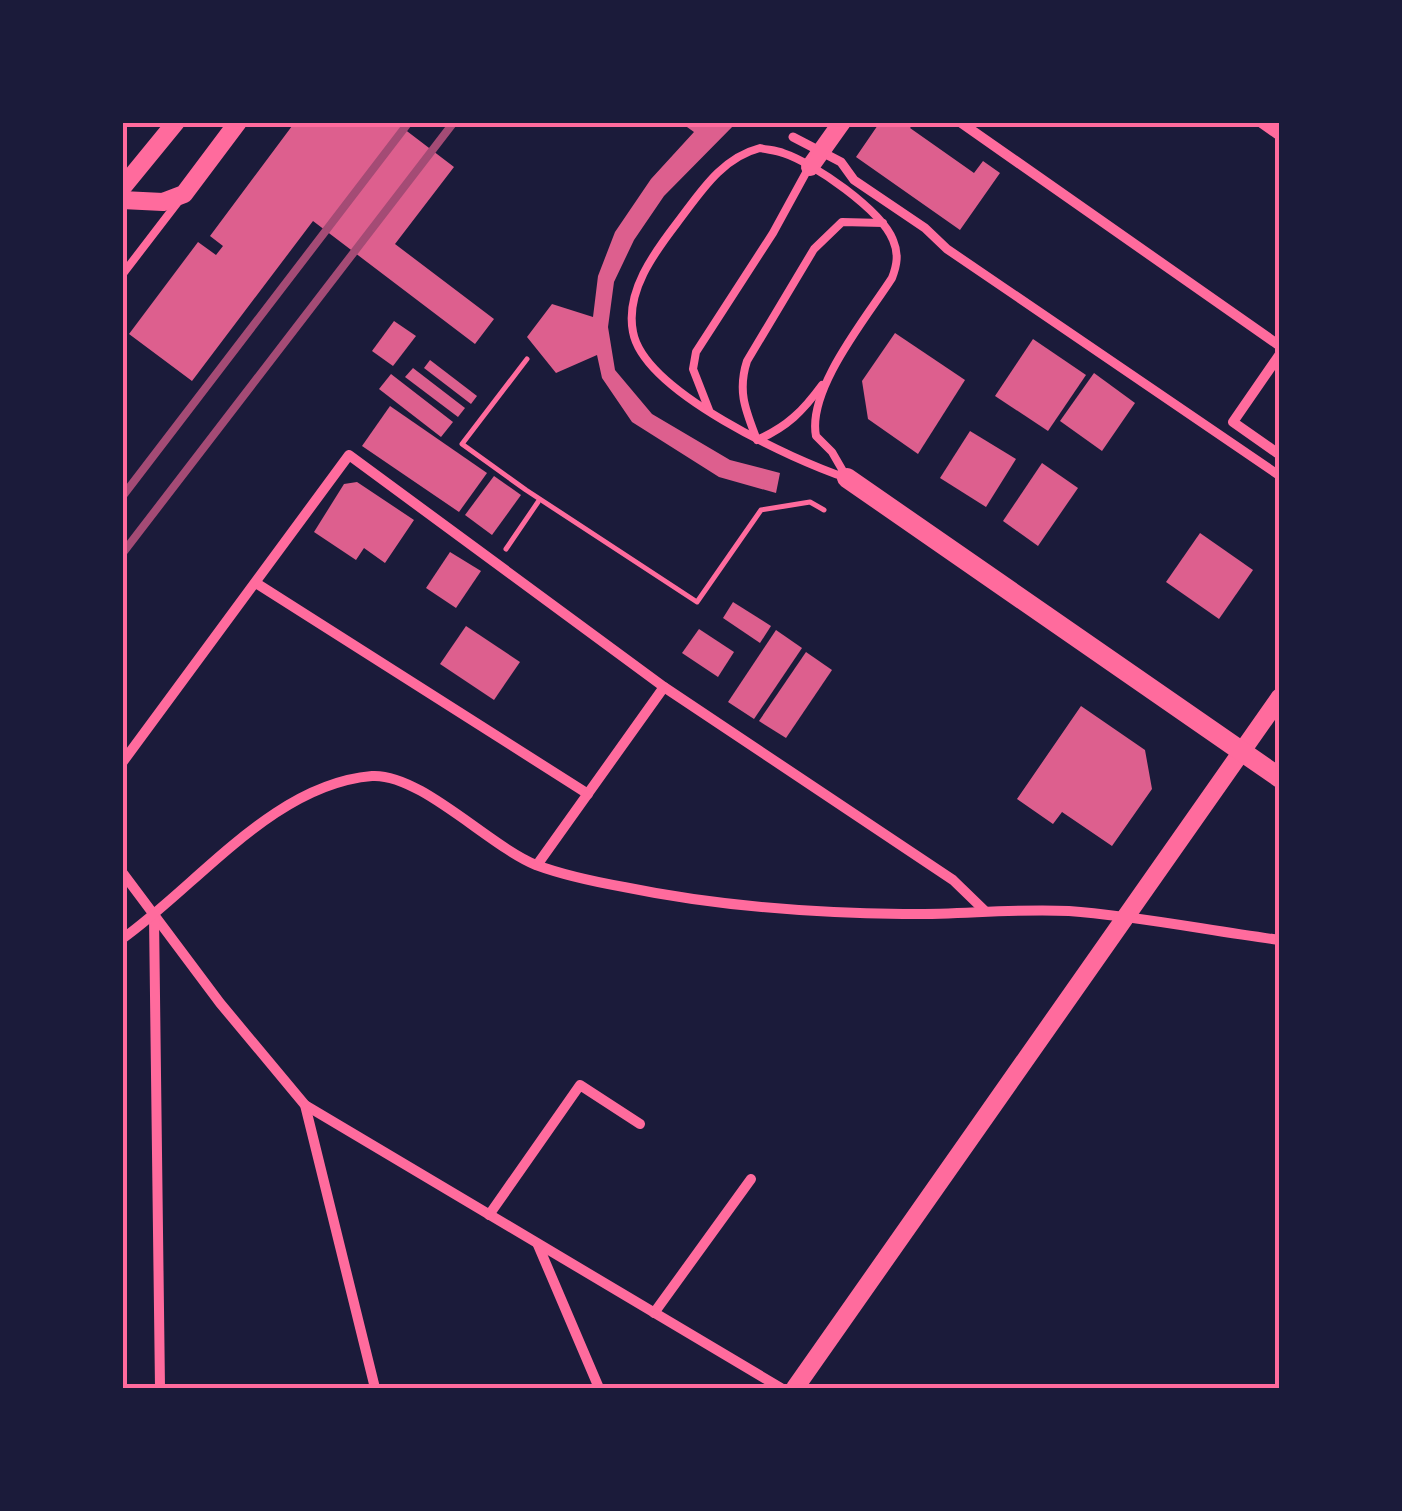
<svg xmlns="http://www.w3.org/2000/svg" width="1402" height="1511" font-family="Lora,serif">
  <rect width="100%" height="100%" fill="#1b1b3a"/>
  <g fill="#dd5f8e">
    <path d="M295,122H395L454,167L395,244L494,319L475,344L313,221L192,381L129,334L198,242L216,255L223,246L210,236Z"/>
    <path d="M680,122H737L664,196L634,240L614,282L608,327L615,370L652,414L730,460L780,473L776,493L719,477L632,422L602,378L597,355L556,373L527,337L552,304L593,317L598,276L615,232L651,179L694,132Z"/>
    <path d="M880,122H915L910,128L974,173L983,161L1000,173L960,230L856,157Z"/>
    <path d="M394,321L416,336L393,366L372,351Z"/>
    <path d="M895,333L965,380L918,454L868,419L862,381Z"/>
    <path d="M1033,339L1086,375L1048,431L995,396Z"/>
    <path d="M430,360L477,396L471,404L424,368Z"/>
    <path d="M413,368L465,408L458,417L405,377Z"/>
    <path d="M1094,373L1135,403L1102,451L1060,421Z"/>
    <path d="M391,374L453,422L441,437L379,389Z"/>
    <path d="M390,406L487,473L459,512L362,446Z"/>
    <path d="M970,431L1016,459L986,507L940,478Z"/>
    <path d="M1042,463L1078,488L1038,546L1003,521Z"/>
    <path d="M494,476L521,495L492,535L465,515Z"/>
    <path d="M357,482L414,520L385,563L364,548L356,560L314,532L344,484Z"/>
    <path d="M1200,533L1253,570L1219,619L1166,582Z"/>
    <path d="M450,552L481,571L456,608L426,588Z"/>
    <path d="M733,602L771,626L760,643L723,618Z"/>
    <path d="M466,626L520,662L494,700L440,664Z"/>
    <path d="M699,629L734,652L718,677L682,653Z"/>
    <path d="M776,630L802,648L754,719L728,702Z"/>
    <path d="M806,652L832,670L786,738L759,721Z"/>
    <path d="M1081,706L1145,750L1152,789L1112,846L1062,812L1053,824L1017,799Z"/>
  </g>
  <g fill="none" stroke-linecap="round" stroke-linejoin="round">
    <g stroke="#ff6b9d" stroke-width="5">
      <path d="M527,359L462,444L526,490L697,602L761,510L810,502L824,510"/>
      <path d="M506,549L538,502"/>
    </g>
    <g stroke="#ff6b9d" stroke-width="8">
      <path d="M760,148C767,150 776,150 783,153C814,163 881,210 893,240C899,254 897,265 892,278C867,317 807,389 816,436L832,452L847,478C793,460 644,392 633,332C625,292 654,253 677,223C700,193 721,158 760,148Z"/>
      <path d="M122,275L178,202"/>
      <path d="M822,385C803,411 787,427 757,440C746,411 737,392 747,361L814,249L842,222L883,223"/>
      <path d="M709,410L693,369L696,352L773,233L808,169"/>
    </g>
    <path stroke="#ff6b9d" stroke-width="9" d="M793,137L841,162L854,180L925,228L947,249L1280,476"/>
    <g stroke="#ff6b9d" stroke-width="10">
      <path d="M960,122L1280,346"/>
      <path d="M1260,122L1280,136"/>
      <path d="M1280,354L1233,422L1280,455"/>
      <path d="M256,583L588,794"/>
      <path d="M122,763L349,455L664,687L953,880L985,911"/>
      <path d="M537,865L664,687"/>
      <path d="M122,872L220,1003L305,1105L375,1388"/>
      <path d="M154,917L160,1388"/>
      <path d="M122,939C199,884 274,784 372,776C420,773 489,846 536,865C563,875 596,882 624,887C716,906 810,913 903,914C958,915 1014,908 1069,911C1139,916 1210,931 1280,940"/>
      <path d="M305,1105L781,1388"/>
      <path d="M489,1215L580,1085L640,1124"/>
      <path d="M538,1245L599,1388"/>
      <path d="M654,1313L751,1179"/>
    </g>
    <g stroke="#ff6b9d" stroke-width="18">
      <path d="M810,167L842,122"/>
      <path d="M122,188L176,122"/>
      <path d="M122,200L163,202L184,194L238,122"/>
      <path d="M795,1388L1280,697"/>
    </g>
    <path stroke="#ff6b9d" stroke-width="20" d="M847,478L1280,778"/>
    <g stroke="#a44b75" stroke-width="8">
      <path d="M122,497L409,122"/>
      <path d="M122,554L454,122"/>
    </g>
  </g>
  <rect width="1402" height="1511" fill="none" stroke="#1b1b3a" stroke-width="250"/>
  <rect x="125" y="125" width="1152" height="1261" fill="none" stroke="#ff6b9d" stroke-width="4"/>
</svg>
